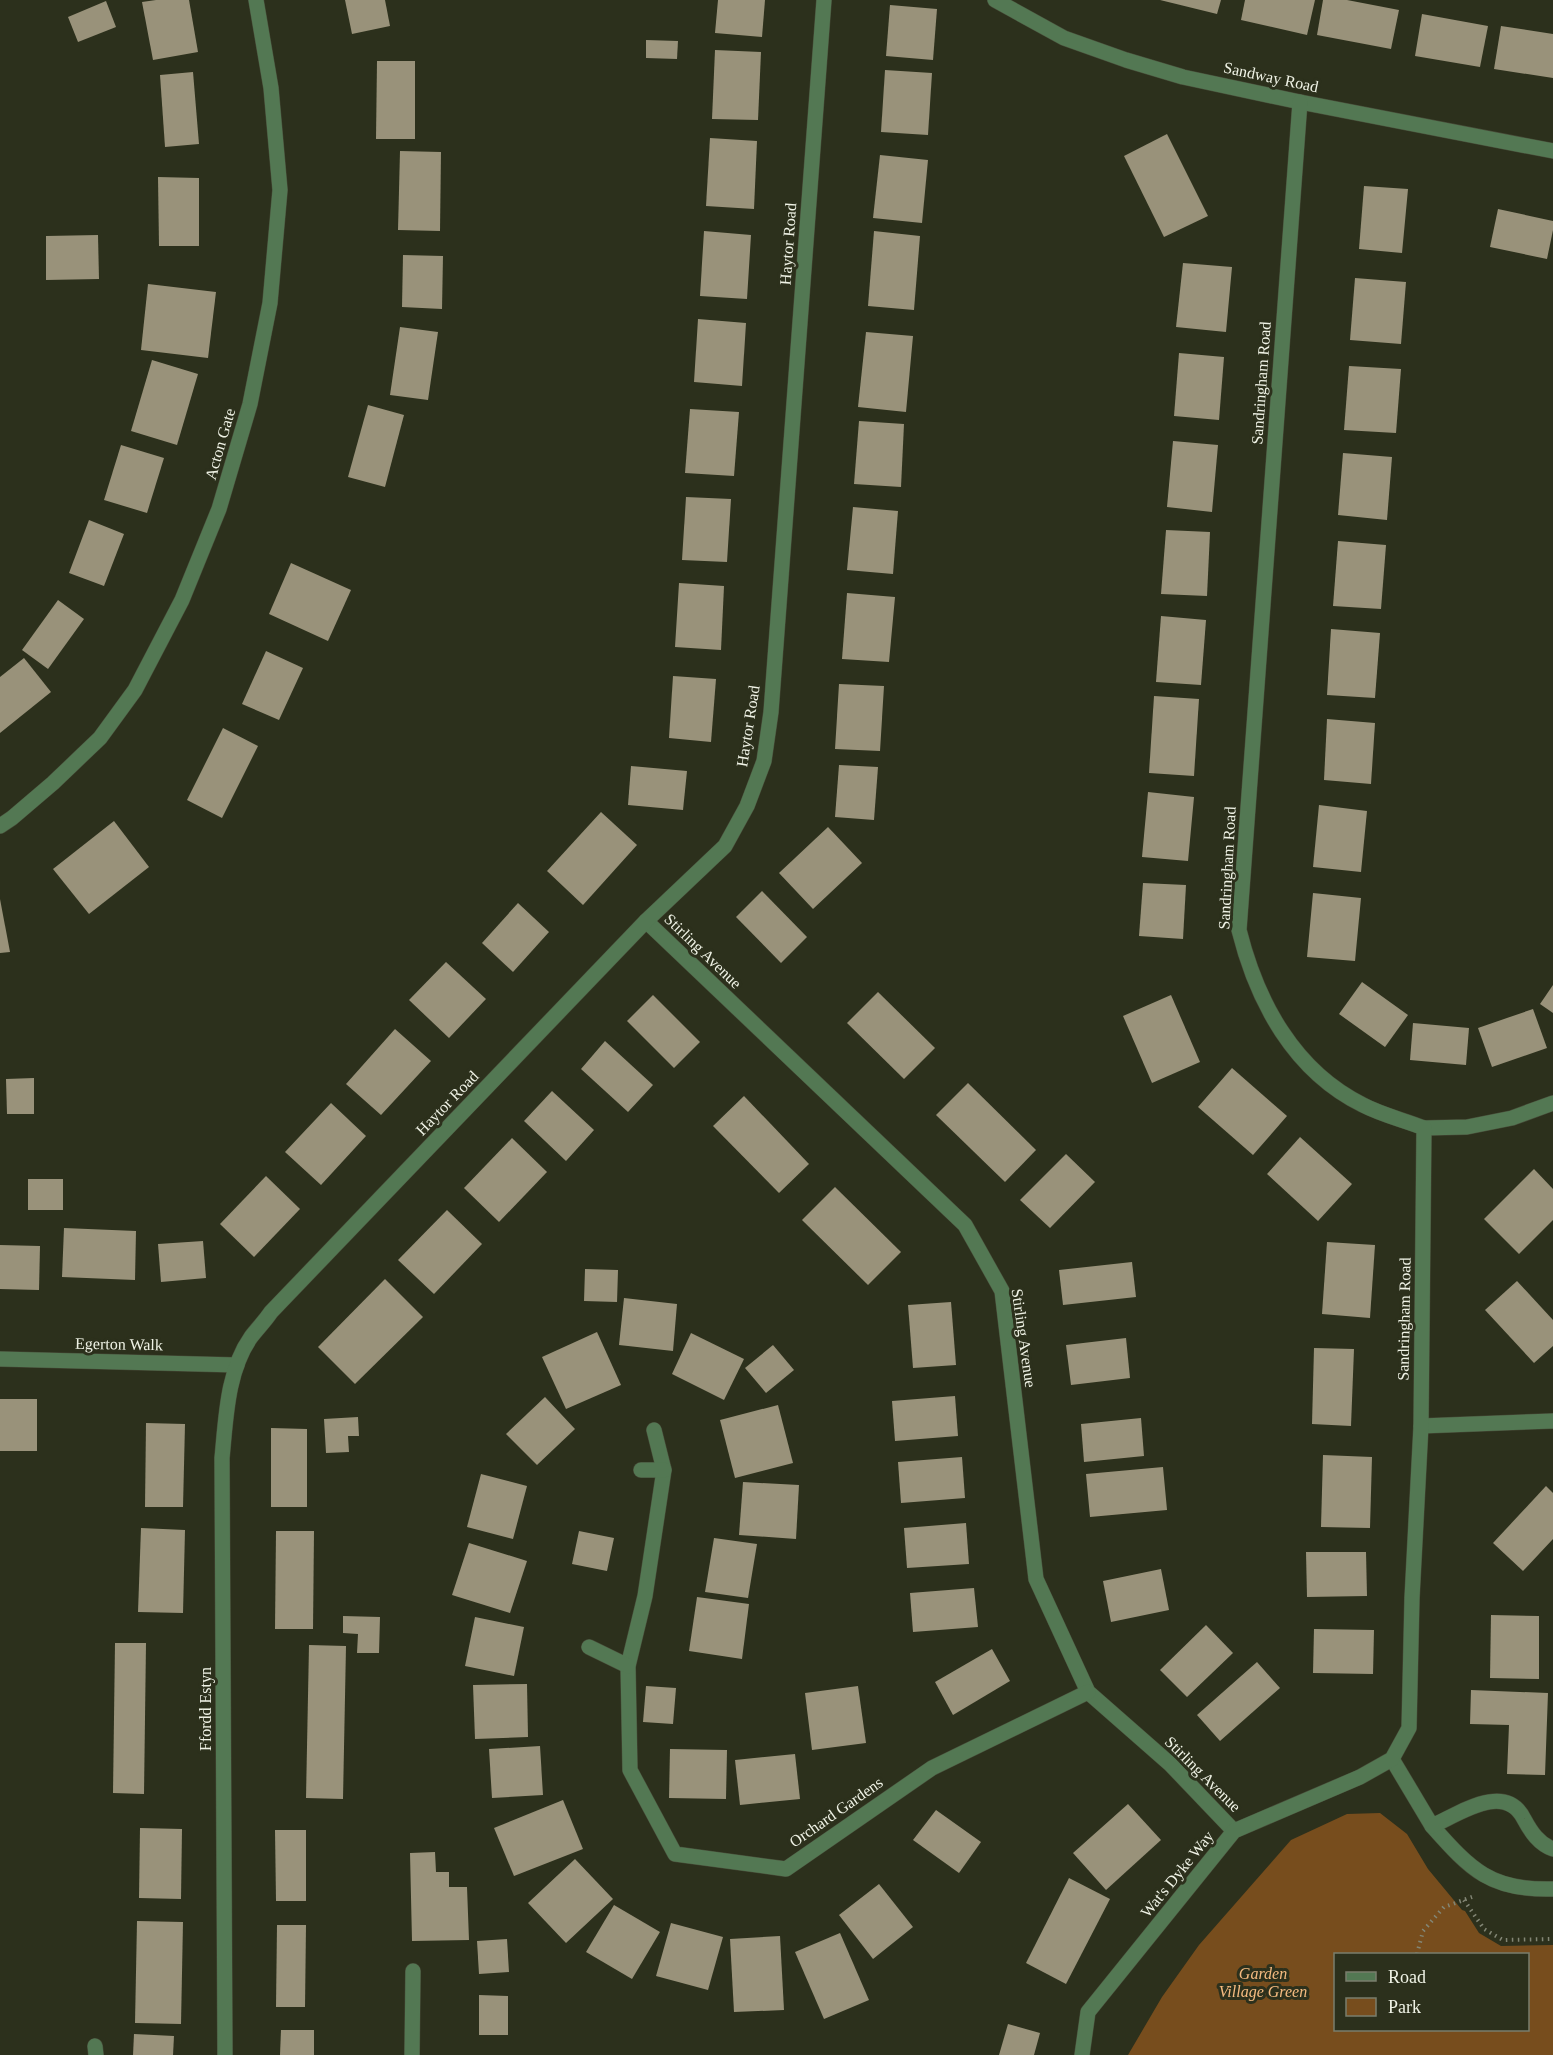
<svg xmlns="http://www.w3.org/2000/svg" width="1553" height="2055" font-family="'Times New Roman',serif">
  <rect width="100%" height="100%" fill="#2c301c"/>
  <path fill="#774d1d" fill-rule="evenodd" d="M1380,1813L1407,1834L1428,1869L1462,1910L1465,1911L1479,1933L1501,1946L1553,1945V2055H1128L1162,1997L1199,1945L1291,1840L1347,1814ZM1528,1954V2030H1336V1954Z"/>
  <g fill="#99927a">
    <path d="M156,0H189L198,52L153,60L142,2Z"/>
    <path d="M345,0H385L390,26L352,34Z"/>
    <path d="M718,0H765L762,37L715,33Z"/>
    <path d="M1160,0H1221L1217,14Z"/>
    <path d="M1245,0H1315L1307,35L1241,20Z"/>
    <path d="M1323,0H1347L1399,10L1391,49L1317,35Z"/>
    <path d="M106,1L116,27L78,42L68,17Z"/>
    <path d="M890,5L937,9L933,60L886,56Z"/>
    <path d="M1422,14L1488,26L1480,67L1415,56Z"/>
    <path d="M1501,26L1553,34V78L1494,69Z"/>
    <path d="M646,40L678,41L677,59L646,58Z"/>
    <path d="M715,50L761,52L758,120L712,119Z"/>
    <path d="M377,61H415V139H376Z"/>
    <path d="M885,70L932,73L928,135L881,132Z"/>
    <path d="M193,72L199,144L165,147L160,75Z"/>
    <path d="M1167,134L1208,216L1164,237L1124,156Z"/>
    <path d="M710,138L757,141L754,209L706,206Z"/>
    <path d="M400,151L441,152L440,231L398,230Z"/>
    <path d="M880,155L928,160L922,223L873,218Z"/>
    <path d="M158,177L199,178V246H159Z"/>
    <path d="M1364,186L1408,189L1402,253L1359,249Z"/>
    <path d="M1498,209L1553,221V230L1547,259L1490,247Z"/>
    <path d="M704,231L751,235L747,299L700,296Z"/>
    <path d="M874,231L920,236L914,310L868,306Z"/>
    <path d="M98,235L99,279L46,280V236Z"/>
    <path d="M403,255L443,256L442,309L402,307Z"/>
    <path d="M1183,263L1232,267L1226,332L1176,327Z"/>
    <path d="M1355,278L1406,282L1401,344L1350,340Z"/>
    <path d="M148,284L216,292L208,358L141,350Z"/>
    <path d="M698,319L746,323L742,386L694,382Z"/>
    <path d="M400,327L438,332L428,400L390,395Z"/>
    <path d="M866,332L913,336L906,412L858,407Z"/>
    <path d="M1179,353L1224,357L1219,420L1174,416Z"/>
    <path d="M152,360L198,374L177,445L131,431Z"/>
    <path d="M1349,366L1401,369L1396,433L1344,430Z"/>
    <path d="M368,405L404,415L385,487L348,477Z"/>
    <path d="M690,409L739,412L734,476L685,473Z"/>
    <path d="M859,421L904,424L901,487L854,484Z"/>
    <path d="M1173,441L1218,445L1212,512L1167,507Z"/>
    <path d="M121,445L164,458L147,513L104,500Z"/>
    <path d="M1343,453L1392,457L1387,520L1338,515Z"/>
    <path d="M686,497L731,499L727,562L682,560Z"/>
    <path d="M853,507L898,511L893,574L847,570Z"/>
    <path d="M89,520L124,534L104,586L69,573Z"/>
    <path d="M1166,530L1210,532L1207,596L1161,594Z"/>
    <path d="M1338,541L1386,545L1381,609L1333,606Z"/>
    <path d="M291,563L351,590L328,641L269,614Z"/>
    <path d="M679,583L724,586L721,650L675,647Z"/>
    <path d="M847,593L895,597L889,662L842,659Z"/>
    <path d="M58,600L84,619L48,669L22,650Z"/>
    <path d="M1161,616L1206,620L1201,685L1156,682Z"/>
    <path d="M1331,629L1380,633L1375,698L1327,695Z"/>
    <path d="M266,651L303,668L279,720L242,704Z"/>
    <path d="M24,658L51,692L0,733V677Z"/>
    <path d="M673,676L716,679L711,742L669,738Z"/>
    <path d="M839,684L884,686L880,751L835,749Z"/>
    <path d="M1154,696L1199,699L1194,776L1149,773Z"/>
    <path d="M1327,719L1375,723L1371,784L1324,780Z"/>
    <path d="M223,728L258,746L222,818L187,800Z"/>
    <path d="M839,765L878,767L874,820L835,817Z"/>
    <path d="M631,766L687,771L683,810L628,805Z"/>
    <path d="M1148,792L1194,797L1188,861L1142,857Z"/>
    <path d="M1319,805L1367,811L1361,872L1313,867Z"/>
    <path d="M601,812L637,845L583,905L547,871Z"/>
    <path d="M114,821L149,867L89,914L53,869Z"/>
    <path d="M828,827L862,863L813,909L779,873Z"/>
    <path d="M1143,883L1186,885L1183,939L1139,936Z"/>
    <path d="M762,891L807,937L781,963L736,917Z"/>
    <path d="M1313,893L1361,898L1355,961L1307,957Z"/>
    <path d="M0,899L10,952L0,953Z"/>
    <path d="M518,903L549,932L513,972L482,943Z"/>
    <path d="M446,962L486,999L449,1038L409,1000Z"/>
    <path d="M1362,982L1408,1015L1385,1047L1339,1014Z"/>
    <path d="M1553,985V1013L1540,1004Z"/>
    <path d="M878,992L935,1048L904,1079L847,1023Z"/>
    <path d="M653,995L700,1042L674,1068L627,1021Z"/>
    <path d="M1171,995L1200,1062L1152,1083L1123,1016Z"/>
    <path d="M1533,1009L1547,1048L1492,1067L1478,1028Z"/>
    <path d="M1413,1023L1469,1028L1466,1065L1410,1060Z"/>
    <path d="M395,1029L431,1061L381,1115L346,1084Z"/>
    <path d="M605,1041L653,1085L628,1112L581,1069Z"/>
    <path d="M1232,1068L1287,1116L1253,1155L1198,1107Z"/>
    <path d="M34,1078V1114H7L6,1079Z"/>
    <path d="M968,1083L1036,1150L1005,1182L936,1115Z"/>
    <path d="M552,1091L594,1130L566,1161L524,1121Z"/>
    <path d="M744,1096L809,1164L779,1193L713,1126Z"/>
    <path d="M331,1103L366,1136L321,1185L285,1152Z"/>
    <path d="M1300,1137L1352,1184L1318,1221L1267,1174Z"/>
    <path d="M512,1138L547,1172L499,1222L464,1188Z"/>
    <path d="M1066,1154L1095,1182L1050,1228L1020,1200Z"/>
    <path d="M1534,1169L1553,1189V1220L1519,1254L1484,1219Z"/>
    <path d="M266,1176L300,1209L254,1257L220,1224Z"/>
    <rect x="28" y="1179" width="35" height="31"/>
    <path d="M835,1187L901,1252L868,1285L802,1220Z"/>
    <path d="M447,1210L482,1244L434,1294L398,1260Z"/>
    <path d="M64,1228L136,1231L135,1280L62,1277Z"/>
    <path d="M203,1241L206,1278L161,1282L158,1244Z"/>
    <path d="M1327,1242L1375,1245L1370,1318L1322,1314Z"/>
    <path d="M0,1245L40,1246L39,1290L0,1289Z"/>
    <path d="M1132,1262L1136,1297L1063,1305L1059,1270Z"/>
    <path d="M585,1269L618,1270L617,1302L584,1301Z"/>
    <path d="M385,1279L423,1317L355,1384L318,1347Z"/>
    <path d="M1517,1281L1553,1320V1346L1534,1363L1485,1310Z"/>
    <path d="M624,1298L677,1304L673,1351L619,1345Z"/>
    <path d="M951,1302L956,1365L913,1368L908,1305Z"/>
    <path d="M597,1332L621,1385L566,1409L542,1357Z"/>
    <path d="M691,1333L744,1359L724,1400L672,1374Z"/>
    <path d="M1126,1338L1130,1378L1071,1385L1066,1345Z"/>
    <path d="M773,1345L794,1370L766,1393L745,1368Z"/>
    <path d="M1314,1348L1354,1349L1351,1426L1312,1424Z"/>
    <path d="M955,1396L958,1436L895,1441L892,1401Z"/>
    <path d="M545,1397L575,1429L537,1465L506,1434Z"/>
    <rect x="0" y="1399" width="37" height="52"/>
    <path d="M778,1405L793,1463L735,1478L720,1420Z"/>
    <path d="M358,1417L359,1436H348L349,1452L326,1453L324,1419Z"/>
    <path d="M1141,1418L1144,1456L1084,1462L1081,1424Z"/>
    <path d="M146,1423L185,1424L183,1507H145Z"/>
    <path d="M271,1428L307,1429V1507H271Z"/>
    <path d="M1323,1455L1372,1457L1370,1528L1321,1527Z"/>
    <path d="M962,1457L965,1498L901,1503L898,1462Z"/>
    <path d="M1163,1467L1167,1510L1090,1517L1086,1474Z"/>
    <path d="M481,1474L527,1486L513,1539L467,1527Z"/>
    <path d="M743,1482L799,1485L796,1539L739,1535Z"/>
    <path d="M1546,1486L1553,1493V1539L1523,1571L1493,1543Z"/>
    <path d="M966,1523L969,1564L907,1568L904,1528Z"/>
    <path d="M141,1528L185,1530L183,1613L138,1612Z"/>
    <path d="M276,1531H314L313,1629H275Z"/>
    <path d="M579,1531L614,1538L607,1571L572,1564Z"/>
    <path d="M714,1538L757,1544L748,1598L705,1592Z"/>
    <path d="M469,1543L527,1561L510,1613L452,1595Z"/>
    <path d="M1306,1552H1366L1367,1596L1307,1597Z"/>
    <path d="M1161,1569L1169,1610L1111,1622L1103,1581Z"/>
    <path d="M974,1588L978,1627L913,1632L910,1593Z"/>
    <path d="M697,1597L749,1604L742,1659L689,1651Z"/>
    <path d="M1491,1615L1539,1616V1679L1490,1678Z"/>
    <path d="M343,1616L380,1617L379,1653H357L358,1634L343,1633Z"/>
    <path d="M475,1617L524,1627L514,1676L465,1666Z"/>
    <path d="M1206,1625L1233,1653L1187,1697L1160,1670Z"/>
    <path d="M1314,1629L1374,1630L1373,1674L1313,1673Z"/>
    <path d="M115,1643H146L144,1794L113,1793Z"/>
    <path d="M309,1645L346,1646L343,1799L306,1798Z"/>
    <path d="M992,1649L1010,1681L953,1715L935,1682Z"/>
    <path d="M1257,1662L1280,1688L1220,1741L1197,1715Z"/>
    <path d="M527,1684L528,1737L475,1739L473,1685Z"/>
    <path d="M646,1686L676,1688L673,1724L643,1722Z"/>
    <path d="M858,1686L866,1743L812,1750L805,1693Z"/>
    <path d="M1471,1690L1548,1693L1545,1775L1507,1774L1509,1725L1470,1724Z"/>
    <path d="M540,1746L543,1795L492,1798L489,1749Z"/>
    <path d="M670,1749L727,1750L726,1799L669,1798Z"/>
    <path d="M795,1754L800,1799L740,1805L735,1760Z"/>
    <path d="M563,1800L583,1849L514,1876L494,1828Z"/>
    <path d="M1128,1804L1161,1840L1106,1890L1073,1853Z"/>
    <path d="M936,1810L981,1842L959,1873L913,1840Z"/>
    <path d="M140,1828L182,1829L181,1899L139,1898Z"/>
    <path d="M275,1830H306V1901H276Z"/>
    <path d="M435,1852L436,1872H449V1887H467L469,1940L412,1941L410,1853Z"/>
    <path d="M575,1859L613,1899L566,1943L528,1903Z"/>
    <path d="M1069,1878L1110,1899L1066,1984L1026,1963Z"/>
    <path d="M879,1884L913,1927L873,1959L839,1915Z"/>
    <path d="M614,1905L660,1932L632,1979L586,1952Z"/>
    <path d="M137,1921L183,1922L181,2024L135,2023Z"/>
    <path d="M671,1923L723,1937L708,1990L656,1976Z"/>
    <path d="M277,1925H306L305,2007H276Z"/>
    <path d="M840,1933L869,2000L824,2019L795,1952Z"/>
    <path d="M780,1936L784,2010L734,2012L730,1939Z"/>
    <path d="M507,1939L509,1972L479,1974L477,1941Z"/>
    <path d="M479,1995L508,1996V2035H479Z"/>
    <path d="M1008,2024L1040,2033L1034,2055H999Z"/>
    <path d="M281,2030H314V2055H280Z"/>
    <path d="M134,2034L174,2036L173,2055H133Z"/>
  </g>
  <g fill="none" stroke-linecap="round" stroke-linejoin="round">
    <defs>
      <g id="lane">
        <path d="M1432,1826C1471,1870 1491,1891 1553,1889"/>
        <path d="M95,2046L96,2055"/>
        <path d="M412,2055L413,1971"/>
      </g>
      <g id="street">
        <path d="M995,0L1064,38L1126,60L1183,77L1300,102L1553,151"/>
        <path d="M0,826L12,818L53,783L100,738L135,690L182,600L219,509L250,404L270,303L280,190L271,88L256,0"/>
        <path d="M646,921L965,1225L1002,1291L1036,1579L1088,1692L1170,1764L1234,1831"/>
        <path d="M1424,1128L1467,1127L1512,1118L1553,1103"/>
        <path d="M0,1359L237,1365"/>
        <path d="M1421,1426L1553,1421"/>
        <path d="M654,1430L664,1470L645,1596L628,1666L630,1770L675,1854L786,1869L932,1768L1088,1692"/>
        <path d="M641,1470H664"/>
        <path d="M589,1647L628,1666"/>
        <path d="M1392,1759L1432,1826C1459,1814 1505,1781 1524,1819C1531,1832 1539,1844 1553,1849"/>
        <path d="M225,2055L222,1458C226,1418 227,1371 251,1337C257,1329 265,1321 271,1312L646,921L725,846L747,806L764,761L771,712L824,0"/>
        <path d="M1082,2055L1088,2012L1234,1831L1360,1777L1392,1759L1409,1728L1412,1598L1421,1426L1424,1128C1404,1120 1382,1115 1363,1105C1294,1071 1257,1002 1239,930L1300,102"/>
      </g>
    </defs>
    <use href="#lane" stroke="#474b38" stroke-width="16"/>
    <use href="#street" stroke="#474b38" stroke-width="16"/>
    <g stroke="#838675" stroke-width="4" stroke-dasharray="1.5 4.5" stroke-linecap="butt">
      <path d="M1464,1900L1484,1929L1503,1940L1553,1939"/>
      <path d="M1417,1954L1423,1931L1444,1907L1472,1897"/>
    </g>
    <use href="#lane" stroke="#537853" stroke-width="15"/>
    <use href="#street" stroke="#537853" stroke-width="15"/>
  </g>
  <g text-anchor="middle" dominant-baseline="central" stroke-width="6" stroke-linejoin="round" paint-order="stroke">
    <g font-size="16" fill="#eff2e5" stroke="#2c301c">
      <text transform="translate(1271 77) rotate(12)">Sandway Road</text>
      <text transform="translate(788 244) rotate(-86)">Haytor Road</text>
      <text transform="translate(1261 383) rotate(-86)">Sandringham Road</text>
      <text transform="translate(220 444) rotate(-74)">Acton Gate</text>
      <text transform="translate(748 726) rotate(-81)">Haytor Road</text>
      <text transform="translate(1227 868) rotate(-87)">Sandringham Road</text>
      <text transform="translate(703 951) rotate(44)">Stirling Avenue</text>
      <text transform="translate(447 1103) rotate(-46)">Haytor Road</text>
      <text transform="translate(1404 1319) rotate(-89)">Sandringham Road</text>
      <text transform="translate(1024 1338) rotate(82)">Stirling Avenue</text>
      <text transform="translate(119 1344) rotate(1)">Egerton Walk</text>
      <text transform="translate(205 1709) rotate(-90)">Ffordd Estyn</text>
      <text transform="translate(1203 1774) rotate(45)">Stirling Avenue</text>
      <text transform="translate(836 1812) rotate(-35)">Orchard Gardens</text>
      <text transform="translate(1177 1874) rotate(-51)">Wat's Dyke Way</text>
    </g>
    <g font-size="16" font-style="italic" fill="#f5bb80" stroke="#2c301c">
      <text x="1263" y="1973">Garden<tspan x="1263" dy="18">Village Green</tspan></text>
    </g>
  </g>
  <rect x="1334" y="1953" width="195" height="78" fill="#2c301c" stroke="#7a7e6c" stroke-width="1.5"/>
  <rect x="1346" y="1972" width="30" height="9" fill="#537853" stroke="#7a7e6c" stroke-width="1.5"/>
  <text x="1388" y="1983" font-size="18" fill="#eff2e5">Road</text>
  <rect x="1346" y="1998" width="30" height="18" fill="#774d1d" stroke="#7a7e6c" stroke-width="1.5"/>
  <text x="1388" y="2013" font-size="18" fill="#eff2e5">Park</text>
</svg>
